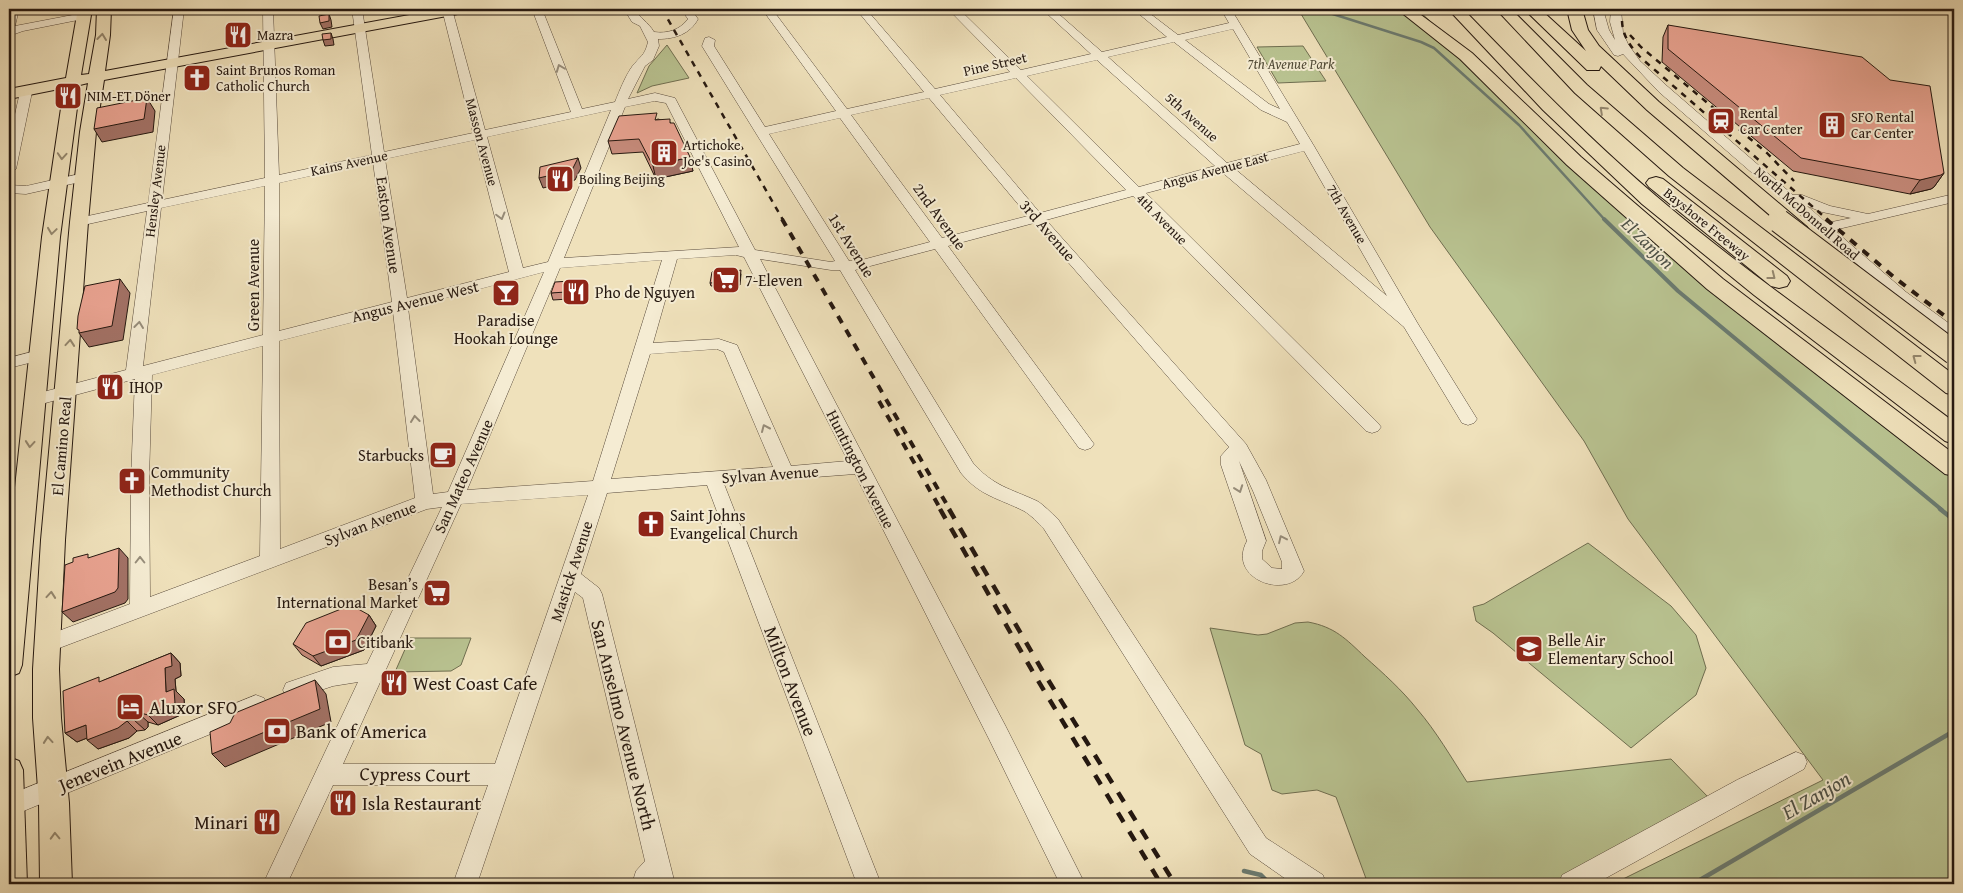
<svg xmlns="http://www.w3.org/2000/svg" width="1963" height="893" font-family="'Gentium Book Plus',serif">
  <rect width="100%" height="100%" fill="#efe1bb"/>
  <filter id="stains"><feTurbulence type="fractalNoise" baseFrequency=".004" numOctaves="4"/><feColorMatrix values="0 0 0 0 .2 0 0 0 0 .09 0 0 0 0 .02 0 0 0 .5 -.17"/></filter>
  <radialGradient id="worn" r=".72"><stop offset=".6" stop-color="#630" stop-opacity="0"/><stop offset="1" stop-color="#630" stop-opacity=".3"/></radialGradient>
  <g fill="#b9c391" stroke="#6f6e50">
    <path d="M1298,9L1418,10L1716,288L1954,474V884H1613L1823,780L1628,519L1584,441L1430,227Z"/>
    <path d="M667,45L689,78L652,86L637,93L649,66Z"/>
    <path d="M1303,46L1326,81L1278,83L1257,47Z"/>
    <path d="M1588,543L1671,606L1696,635L1706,668L1696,695L1631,748L1493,633L1476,621L1473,607L1484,604Z"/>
    <path d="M1308,622C1335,627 1346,639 1365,657C1383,673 1402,690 1417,709C1436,731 1451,757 1467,782L1671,759L1709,798L1557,884H1368L1336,797L1317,790L1282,794L1272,790L1261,754L1245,745L1210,628L1258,635L1267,634L1295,623Z"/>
    <path d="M410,638H471L461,665L451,671L395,672Z"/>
  </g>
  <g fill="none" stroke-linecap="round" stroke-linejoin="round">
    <path stroke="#6b7b71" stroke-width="2.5" d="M1317,9L1421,42L1434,48L1519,125L1605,220"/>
    <path stroke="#6b7b71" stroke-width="4" d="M1604,219L1678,291L1942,510"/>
    <g stroke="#6b7b71" stroke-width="4.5">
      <path d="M1940,509L1954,520"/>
      <path d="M1244,871L1261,875L1270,884"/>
      <path d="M1693,884L1954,731"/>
    </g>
    <defs>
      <g id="minor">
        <path d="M9,9H19L15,26L83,13L88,16L83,19L23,31L9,36V29L11,28H9Z"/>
        <path d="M174,9H184L162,200L265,178L263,9H273L279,175L372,155L352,9H362L384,152L473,133L442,9H452L485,130L571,112L532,9H542L582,109L615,102C619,92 628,69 636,62C643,54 645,54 648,42L640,26L632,22L624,9H634C640,18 648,22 654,32C667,34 680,30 688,19L681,9H691L698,19C690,34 675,39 658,39L659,46L653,60L645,66L628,99L655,93L675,98L755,250L831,262L835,261L702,46L705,38L709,37L715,40L714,46L765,127L836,111L762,9H772L847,109L924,92L856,9H866L935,89L1010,72L948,9H959L1021,70L1091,54L1042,9H1053L1102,52L1167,37L1133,9H1144L1178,35L1229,23L1221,9H1231L1314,146L1418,324L1477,419L1474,423L1468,425L1462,423L1404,327L1223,173L1146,193L1378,423L1381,427L1378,431L1372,433L1366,431L1133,196L1046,220L1246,444L1266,480L1304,571C1288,601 1226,579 1247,541L1221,465V456L1229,447L1034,223L948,246L1091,440L1094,444L1091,448L1085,450L1079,448L935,249L855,270L973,463C993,486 1011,489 1037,501C1044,505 1051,513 1058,519L1266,838L1323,875L1326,884H1293L1250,854L1044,529C1038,523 1031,515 1024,511C998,498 980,496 961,473L840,270H831L760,259L1005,725L1085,884H1060L989,739L855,474L724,484L881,884H857L707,485L607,493L581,574L599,588L602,594L675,884H632L636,871L645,861L583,598L575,592L477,884H453L488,785H333L287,884H263L358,682L333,686L294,699L286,697L283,690L286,683L333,667L367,664L442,507L427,509L54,650L47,653L40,650L37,644L40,638L130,604L131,479L135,379L34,406L28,404L26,400L28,396L126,370L147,211L79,226L72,222L74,219L148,203ZM1233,29L1280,109L1269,104L1185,40ZM1174,42L1261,110L1287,122L1300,144L1227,163L1108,57ZM1097,60L1215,166L1139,187L1027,76ZM1016,78L1126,190L1040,213L940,95ZM929,98L1028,216L942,238L851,115ZM655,101L666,103L739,247L564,258L625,107ZM611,110L548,262L523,268L487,137ZM840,118L930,242L858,261H849L769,134ZM475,140L509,272L407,298L385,159ZM1304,151L1387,296L1235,169ZM373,162L392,302L279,331V183ZM265,186L263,335L143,366L161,208ZM736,255L744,257L848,461L791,466L737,345L719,339L653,343L677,259ZM662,260L593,481L467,490L560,268ZM544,272L448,492L433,494L408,308ZM393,312L415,498L280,549L279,341ZM263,346L260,556L150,597L149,479L152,375ZM717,349L724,352L773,467L611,479L650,354ZM1239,461L1253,491L1282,562V569L1272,568L1262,559V551L1266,541ZM588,495L495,764H343L461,504Z"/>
        <path d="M1593,9H1603L1609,30L1615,40L1610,22L1611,9H1621L1623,33L1628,44L1640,61L1667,86L1793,195H1802L1830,206L1868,214L1954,194V202L1834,230L1906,292L1954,327V339L1948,338L1896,298L1659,92L1623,54L1618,56L1614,55L1597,30ZM1807,206L1822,212L1851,218L1827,223Z"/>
        <path d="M26,88L32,92L16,169L9,173V141L20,92Z"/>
        <path d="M84,173L91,177L89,180L26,194L9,193V185L26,186Z"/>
        <path d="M39,350L45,351L47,355L45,359L9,368V358Z"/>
        <path d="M256,695L264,698L267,705L264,712L9,817V795Z"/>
        <path d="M1796,752L1804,755L1807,762L1804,769L1595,884H1559L1562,875L1737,780Z"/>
      </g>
      <g id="major">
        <path d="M78,9H92L81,75L89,74L96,35L97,9H111L110,35L105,71L442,9H470L463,13L104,80L96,132L88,222L65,540L59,669L61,718L69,803L72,884H40L39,803L33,718V669L41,540L70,222L80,132L88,83L80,85L60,237L22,665L19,673L9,677V543L42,237L64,88L9,99V89L66,78Z"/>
        <path d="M9,757L19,761L23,770L27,884H9Z"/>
      </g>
      <g id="highway">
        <path d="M1397,9H1413L1472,53L1581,157L1723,279L1954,454V476L1945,474L1707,289L1567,165L1460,59Z"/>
        <path d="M1448,9H1463C1525,73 1588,138 1656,196C1751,277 1855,347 1954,422V444L1945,441L1754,295L1642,204L1543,110Z"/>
        <path d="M1496,9H1511L1587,85L1683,168L1954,375V395L1946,393L1669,176L1575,93Z"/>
        <path d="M1524,9H1540L1586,51L1572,30L1567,9H1582L1588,30L1599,46L1659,102L1807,227L1810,231L1807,235L1800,237L1793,235L1647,110L1601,66L1599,70H1587Z"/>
        <path d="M1656,177L1663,179L1787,276L1790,281L1787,286L1779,288L1771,286L1649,187L1646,183L1649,179Z"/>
      </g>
    </defs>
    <use href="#minor" stroke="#584a3b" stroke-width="1"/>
    <use href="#major" stroke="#251810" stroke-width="2"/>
    <use href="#highway" stroke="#251810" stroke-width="2"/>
    <use href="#minor" fill="#f5ecd3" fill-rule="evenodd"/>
    <use href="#major" fill="#efe1bb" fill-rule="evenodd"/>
    <use href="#highway" fill="#efe1bb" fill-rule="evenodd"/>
    <g stroke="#251810" stroke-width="2.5" stroke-dasharray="6 6" stroke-linecap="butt">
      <path d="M662,9L783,220"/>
      <path d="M1623,9C1619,30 1627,43 1641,58L1828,220"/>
      <path d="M1630,35L1641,47L1767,153L1794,181"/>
    </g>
    <g stroke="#251810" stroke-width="4" stroke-dasharray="8 8" stroke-linecap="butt">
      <path d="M782,219L950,510"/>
      <path d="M1826,219L1895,278L1954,323"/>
      <path d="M879,401L941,510"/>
    </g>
    <g stroke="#251810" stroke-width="4.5" stroke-dasharray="11 11" stroke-linecap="butt">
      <path d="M940,509L1034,674L1161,884"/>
      <path d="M949,509L1042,670L1175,884"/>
    </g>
    <defs>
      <path id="highway-bridge" d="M1779,221L1954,353"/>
    </defs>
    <use href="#highway-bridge" stroke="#251810" stroke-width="25" stroke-linecap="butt"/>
    <use href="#highway-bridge" stroke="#efe1bb" stroke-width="23"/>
  </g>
  <g fill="#c88c7d" stroke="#251810">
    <path d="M1668,25L1944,173L1934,187L1931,189L1910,194L1793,171L1662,62L1663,37Z"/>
    <path d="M658,119L671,123L693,171L656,179L643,152L612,154L608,141Z"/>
    <path d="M738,270L741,274L740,285L711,286L710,283Z"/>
    <path d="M588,287L584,298L553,300L551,293Z"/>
    <path d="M369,615L376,626L364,650L321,666L302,655L293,644Z"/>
    <path d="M171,653L180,663L181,676L175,679L176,691L184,699L185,713L158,725L148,722V727L145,730L137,731L129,738L98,749L87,738L77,742L65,733L102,681Z"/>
  </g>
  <g fill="#a37266" stroke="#251810">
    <path d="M329,14L331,20L332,27L323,29L320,23Z"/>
    <path d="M331,33L333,39L334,45L325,46L323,40Z"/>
    <path d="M147,98L155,111L153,132L102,142L94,129Z"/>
    <path d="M690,157L693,171L656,179L653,166Z"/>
    <path d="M578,158L581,168L575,180L543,188L539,178Z"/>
    <path d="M1944,173L1934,187L1931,189L1910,194L1920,180Z"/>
    <path d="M120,279L130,293L123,340L89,347L79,333Z"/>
    <path d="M586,280L588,287L584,298L581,291Z"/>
    <path d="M119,548L128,558V599L125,603L73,622L62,612Z"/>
    <path d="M369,615L376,626L364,650L321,666L313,656Z"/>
    <path d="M171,653L180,663L181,676L175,679L176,691L184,699L185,713L158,725L148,715L166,692L165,668Z"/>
    <path d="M315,680L326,694L331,722L225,767L212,754Z"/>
    <path d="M137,712L148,722V727L145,730L134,720Z"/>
    <path d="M127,721L137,731L129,738L98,749L87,740Z"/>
    <path d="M86,725L97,734L77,742L65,733Z"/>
  </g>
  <g fill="#e9a391" stroke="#251810">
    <path d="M329,14V21L320,23L319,16Z"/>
    <path d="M1668,25L1862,57L1890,80L1930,86L1944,173L1941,175L1920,180L1801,158L1668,49Z"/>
    <path d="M331,33V39L323,40L322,34Z"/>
    <path d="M147,98L144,119L94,129L97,108Z"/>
    <path d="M657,113L655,120L670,119V123H674L690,157L653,166L639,139L608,141L619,116Z"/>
    <path d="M578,158L572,170L539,178L540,167Z"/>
    <path d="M737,269V271L741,270L740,281L710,283L712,272L715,270Z"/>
    <path d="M120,279L112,326L79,333V330L77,329L78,316L85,286Z"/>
    <path d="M586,280L581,291L551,293L555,282Z"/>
    <path d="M119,548L118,588L115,592L62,612L65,565L73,562V558L88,554V558Z"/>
    <path d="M351,605L369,615L356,640L313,656L293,644L306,623Z"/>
    <path d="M171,653L172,666L165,668L166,692L174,689L175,703L148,715L137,712V717L134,720L127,721L118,728L87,740L86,725L65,733L63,691L99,677V682Z"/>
    <path d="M315,680L320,709L212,754L210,732L230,723L235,713Z"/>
  </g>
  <defs><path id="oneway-chevron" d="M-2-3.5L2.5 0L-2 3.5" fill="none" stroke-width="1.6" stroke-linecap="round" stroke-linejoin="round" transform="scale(1.25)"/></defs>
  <g stroke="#94876e">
    <use href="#oneway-chevron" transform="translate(102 37) rotate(-83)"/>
    <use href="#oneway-chevron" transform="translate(1603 110) rotate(-137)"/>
    <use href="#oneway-chevron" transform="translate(62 156) rotate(94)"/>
    <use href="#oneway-chevron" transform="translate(52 231) rotate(98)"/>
    <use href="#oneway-chevron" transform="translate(1772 276) rotate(38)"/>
    <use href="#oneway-chevron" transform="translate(70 343) rotate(-85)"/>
    <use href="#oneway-chevron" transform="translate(1916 358) rotate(-143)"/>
    <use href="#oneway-chevron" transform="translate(30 444) rotate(95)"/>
    <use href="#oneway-chevron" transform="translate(51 595) rotate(-85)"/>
    <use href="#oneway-chevron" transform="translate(48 740) rotate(-95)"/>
    <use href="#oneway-chevron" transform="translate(55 836) rotate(-92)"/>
  </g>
  <g stroke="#978d7b">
    <use href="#oneway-chevron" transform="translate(560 68) rotate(-111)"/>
    <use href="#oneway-chevron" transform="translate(501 216) rotate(75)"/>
    <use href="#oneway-chevron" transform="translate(139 325) rotate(-83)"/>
    <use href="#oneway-chevron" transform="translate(415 419) rotate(-97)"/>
    <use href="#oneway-chevron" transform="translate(765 428) rotate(-114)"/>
    <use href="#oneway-chevron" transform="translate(1239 489) rotate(70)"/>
    <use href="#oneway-chevron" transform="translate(1282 539) rotate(-115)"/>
    <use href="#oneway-chevron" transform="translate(140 560) rotate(-90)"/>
  </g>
  <defs>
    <symbol id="restaurant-square" viewBox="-11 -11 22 22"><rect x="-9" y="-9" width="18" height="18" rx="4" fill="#8f2418" stroke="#f5ecd3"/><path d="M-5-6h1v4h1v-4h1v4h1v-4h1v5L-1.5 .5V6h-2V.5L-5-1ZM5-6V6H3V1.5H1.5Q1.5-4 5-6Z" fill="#fff"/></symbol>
    <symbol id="church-square" viewBox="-11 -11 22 22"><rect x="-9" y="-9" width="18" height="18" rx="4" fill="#8f2418" stroke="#f5ecd3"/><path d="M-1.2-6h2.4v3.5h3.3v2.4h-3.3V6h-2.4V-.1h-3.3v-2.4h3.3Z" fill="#fff"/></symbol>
    <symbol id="station-square" viewBox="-11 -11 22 22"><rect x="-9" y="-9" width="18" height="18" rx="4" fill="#8f2418" stroke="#f5ecd3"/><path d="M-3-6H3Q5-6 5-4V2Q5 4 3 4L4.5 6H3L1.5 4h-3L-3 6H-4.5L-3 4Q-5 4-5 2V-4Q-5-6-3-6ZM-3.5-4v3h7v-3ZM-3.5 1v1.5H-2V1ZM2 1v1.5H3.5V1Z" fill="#fff"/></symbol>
    <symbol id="building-square" viewBox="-11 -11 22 22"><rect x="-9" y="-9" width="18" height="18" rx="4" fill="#8f2418" stroke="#f5ecd3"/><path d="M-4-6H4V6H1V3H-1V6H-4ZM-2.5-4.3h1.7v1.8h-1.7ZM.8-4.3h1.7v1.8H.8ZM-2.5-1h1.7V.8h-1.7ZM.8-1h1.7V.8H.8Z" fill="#fff"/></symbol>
    <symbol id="supermarket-square" viewBox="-11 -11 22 22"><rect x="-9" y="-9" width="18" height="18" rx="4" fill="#8f2418" stroke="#f5ecd3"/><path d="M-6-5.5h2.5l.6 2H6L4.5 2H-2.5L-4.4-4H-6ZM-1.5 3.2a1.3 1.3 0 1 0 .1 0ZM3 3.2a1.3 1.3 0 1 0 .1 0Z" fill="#fff"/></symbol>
    <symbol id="bar-square" viewBox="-11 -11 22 22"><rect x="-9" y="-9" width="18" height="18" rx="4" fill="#8f2418" stroke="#f5ecd3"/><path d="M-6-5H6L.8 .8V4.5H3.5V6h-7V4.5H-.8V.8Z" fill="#fff"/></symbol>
    <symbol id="cafe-square" viewBox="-11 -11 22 22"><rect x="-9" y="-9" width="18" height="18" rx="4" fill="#8f2418" stroke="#f5ecd3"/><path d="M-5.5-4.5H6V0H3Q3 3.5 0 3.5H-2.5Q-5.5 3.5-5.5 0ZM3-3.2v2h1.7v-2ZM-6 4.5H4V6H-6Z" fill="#fff"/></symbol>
    <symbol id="bank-square" viewBox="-11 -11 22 22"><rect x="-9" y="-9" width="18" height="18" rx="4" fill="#8f2418" stroke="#f5ecd3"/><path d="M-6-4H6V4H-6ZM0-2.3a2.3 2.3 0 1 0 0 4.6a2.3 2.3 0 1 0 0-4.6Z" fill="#fff"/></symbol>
    <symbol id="school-square" viewBox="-11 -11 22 22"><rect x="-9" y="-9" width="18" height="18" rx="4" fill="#8f2418" stroke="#f5ecd3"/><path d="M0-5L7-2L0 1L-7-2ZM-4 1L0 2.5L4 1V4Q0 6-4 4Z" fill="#fff"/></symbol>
    <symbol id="hotel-square" viewBox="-11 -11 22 22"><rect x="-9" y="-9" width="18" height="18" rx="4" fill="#8f2418" stroke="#f5ecd3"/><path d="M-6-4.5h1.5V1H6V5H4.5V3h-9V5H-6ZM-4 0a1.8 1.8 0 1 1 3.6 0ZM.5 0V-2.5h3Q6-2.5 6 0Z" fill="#fff"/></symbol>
  </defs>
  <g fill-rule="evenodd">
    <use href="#restaurant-square" x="222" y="19" width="32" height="32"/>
    <use href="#church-square" x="181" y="62" width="32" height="32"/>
    <use href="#restaurant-square" x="52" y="80" width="32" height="32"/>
    <use href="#station-square" x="1705" y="105" width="32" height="32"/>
    <use href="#building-square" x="1816" y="109" width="32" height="32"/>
    <use href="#building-square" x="648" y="137" width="32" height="32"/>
    <use href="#restaurant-square" x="544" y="163" width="32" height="32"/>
    <use href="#supermarket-square" x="710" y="264" width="32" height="32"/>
    <use href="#restaurant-square" x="560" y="276" width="32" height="32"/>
    <use href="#bar-square" x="490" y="277" width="32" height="32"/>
    <use href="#restaurant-square" x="94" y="371" width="32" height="32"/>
    <use href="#cafe-square" x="427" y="439" width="32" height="32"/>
    <use href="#church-square" x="116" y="465" width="32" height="32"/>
    <use href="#church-square" x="635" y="508" width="32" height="32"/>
    <use href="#supermarket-square" x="421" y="577" width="32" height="32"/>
    <use href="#bank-square" x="322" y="626" width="32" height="32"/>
    <use href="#school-square" x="1513" y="633" width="32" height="32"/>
    <use href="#restaurant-square" x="378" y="667" width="32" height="32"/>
    <use href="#hotel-square" x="114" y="691" width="32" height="32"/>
    <use href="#bank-square" x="261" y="715" width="32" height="32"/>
    <use href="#restaurant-square" x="327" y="787" width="32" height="32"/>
    <use href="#restaurant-square" x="251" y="806" width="32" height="32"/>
  </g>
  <g text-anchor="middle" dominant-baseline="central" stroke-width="4" stroke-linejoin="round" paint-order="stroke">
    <g font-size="14" fill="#251810" stroke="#f5ecd3" text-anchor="start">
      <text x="257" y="35">Mazra</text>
      <text x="216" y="70">Saint Brunos Roman<tspan x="216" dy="16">Catholic Church</tspan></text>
      <text x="87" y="96">NIM-ET Döner</text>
      <text x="1740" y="113">Rental<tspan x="1740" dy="16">Car Center</tspan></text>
      <text x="1851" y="117">SFO Rental<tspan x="1851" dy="16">Car Center</tspan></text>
      <text x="683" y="145">Artichoke<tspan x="683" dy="16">Joe's Casino</tspan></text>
      <text x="579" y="179">Boiling Beijing</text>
    </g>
    <g font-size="14" fill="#251810" stroke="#f5ecd3">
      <text transform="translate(995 64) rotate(-13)">Pine Street</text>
      <text transform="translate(1192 117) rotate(42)">5th Avenue</text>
      <text transform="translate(482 142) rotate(75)">Masson Avenue</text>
      <text transform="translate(349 163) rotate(-12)">Kains Avenue</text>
      <text transform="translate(1215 170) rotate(-15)">Angus Avenue East</text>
      <text transform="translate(155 191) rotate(-83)">Hensley Avenue</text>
      <text transform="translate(1807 213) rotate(41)">North McDonnell Road</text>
      <text transform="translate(1347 214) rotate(60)">7th Avenue</text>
      <text transform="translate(1162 219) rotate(45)">4th Avenue</text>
      <text transform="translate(1707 224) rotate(39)">Bayshore Freeway</text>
    </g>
    <g font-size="14" font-style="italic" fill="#514b37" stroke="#f5ecd3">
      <text x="1291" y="64">7th Avenue Park</text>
    </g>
    <g font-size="16" fill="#251810" stroke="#f5ecd3">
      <text transform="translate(940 216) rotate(54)">2nd Avenue</text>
      <text transform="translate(389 225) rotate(82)">Easton Avenue</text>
      <text transform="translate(1048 230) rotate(49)">3rd Avenue</text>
      <text transform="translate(852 245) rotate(58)">1st Avenue</text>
      <text transform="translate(253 285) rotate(-90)">Green Avenue</text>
      <text transform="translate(415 301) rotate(-14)">Angus Avenue West</text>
      <text transform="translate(61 446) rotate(-85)">El Camino Real</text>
      <text transform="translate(861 469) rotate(63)">Huntington Avenue</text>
      <text transform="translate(770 474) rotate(-4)">Sylvan Avenue</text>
      <text transform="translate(463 476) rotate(-66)">San Mateo Avenue</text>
      <text transform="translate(370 523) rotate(-21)">Sylvan Avenue</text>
      <text transform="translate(571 571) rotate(-72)">Mastick Avenue</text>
    </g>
    <g font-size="16" fill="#251810" stroke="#f5ecd3" text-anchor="start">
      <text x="745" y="280">7-Eleven</text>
      <text x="595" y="292">Pho de Nguyen</text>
      <text x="506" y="320" text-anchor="middle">Paradise<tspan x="506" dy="18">Hookah Lounge</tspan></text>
      <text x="129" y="387">IHOP</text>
      <text x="424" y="455" text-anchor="end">Starbucks</text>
      <text x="151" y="472">Community<tspan x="151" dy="18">Methodist Church</tspan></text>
      <text x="670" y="515">Saint Johns<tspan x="670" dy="18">Evangelical Church</tspan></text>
      <text x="418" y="584" text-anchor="end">Besan’s<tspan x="418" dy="18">International Market</tspan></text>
      <text x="1548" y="640">Belle Air<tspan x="1548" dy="18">Elementary School</tspan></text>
      <text x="357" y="642">Citibank</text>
    </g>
    <g font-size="18" font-style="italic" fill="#4e5248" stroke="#f5ecd3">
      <text transform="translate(1648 243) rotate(44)">El Zanjon</text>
    </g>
    <g font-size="19" fill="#251810" stroke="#f5ecd3">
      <text transform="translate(791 681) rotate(69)">Milton Avenue</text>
      <text transform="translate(624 725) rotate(76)">San Anselmo Avenue North</text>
      <text transform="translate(120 761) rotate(-22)">Jenevein Avenue</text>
      <text transform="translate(415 774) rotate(1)">Cypress Court</text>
    </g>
    <g font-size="19" fill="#251810" stroke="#f5ecd3" text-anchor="start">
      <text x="413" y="683">West Coast Cafe</text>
      <text x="149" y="707">Aluxor SFO</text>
      <text x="296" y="731">Bank of America</text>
      <text x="362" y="803">Isla Restaurant</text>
      <text x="248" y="822" text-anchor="end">Minari</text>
    </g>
    <g font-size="21" font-style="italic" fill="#4e5248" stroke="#f5ecd3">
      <text transform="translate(1816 795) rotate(-30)">El Zanjon</text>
    </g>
  </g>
  <rect width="1963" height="893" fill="none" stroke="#efe1bb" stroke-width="30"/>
  <rect x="10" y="10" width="1943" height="873" fill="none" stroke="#251810" stroke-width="2.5"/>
  <rect x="15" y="15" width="1933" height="863" fill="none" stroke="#251810"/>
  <rect width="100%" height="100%" filter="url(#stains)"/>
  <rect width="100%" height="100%" fill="url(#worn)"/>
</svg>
